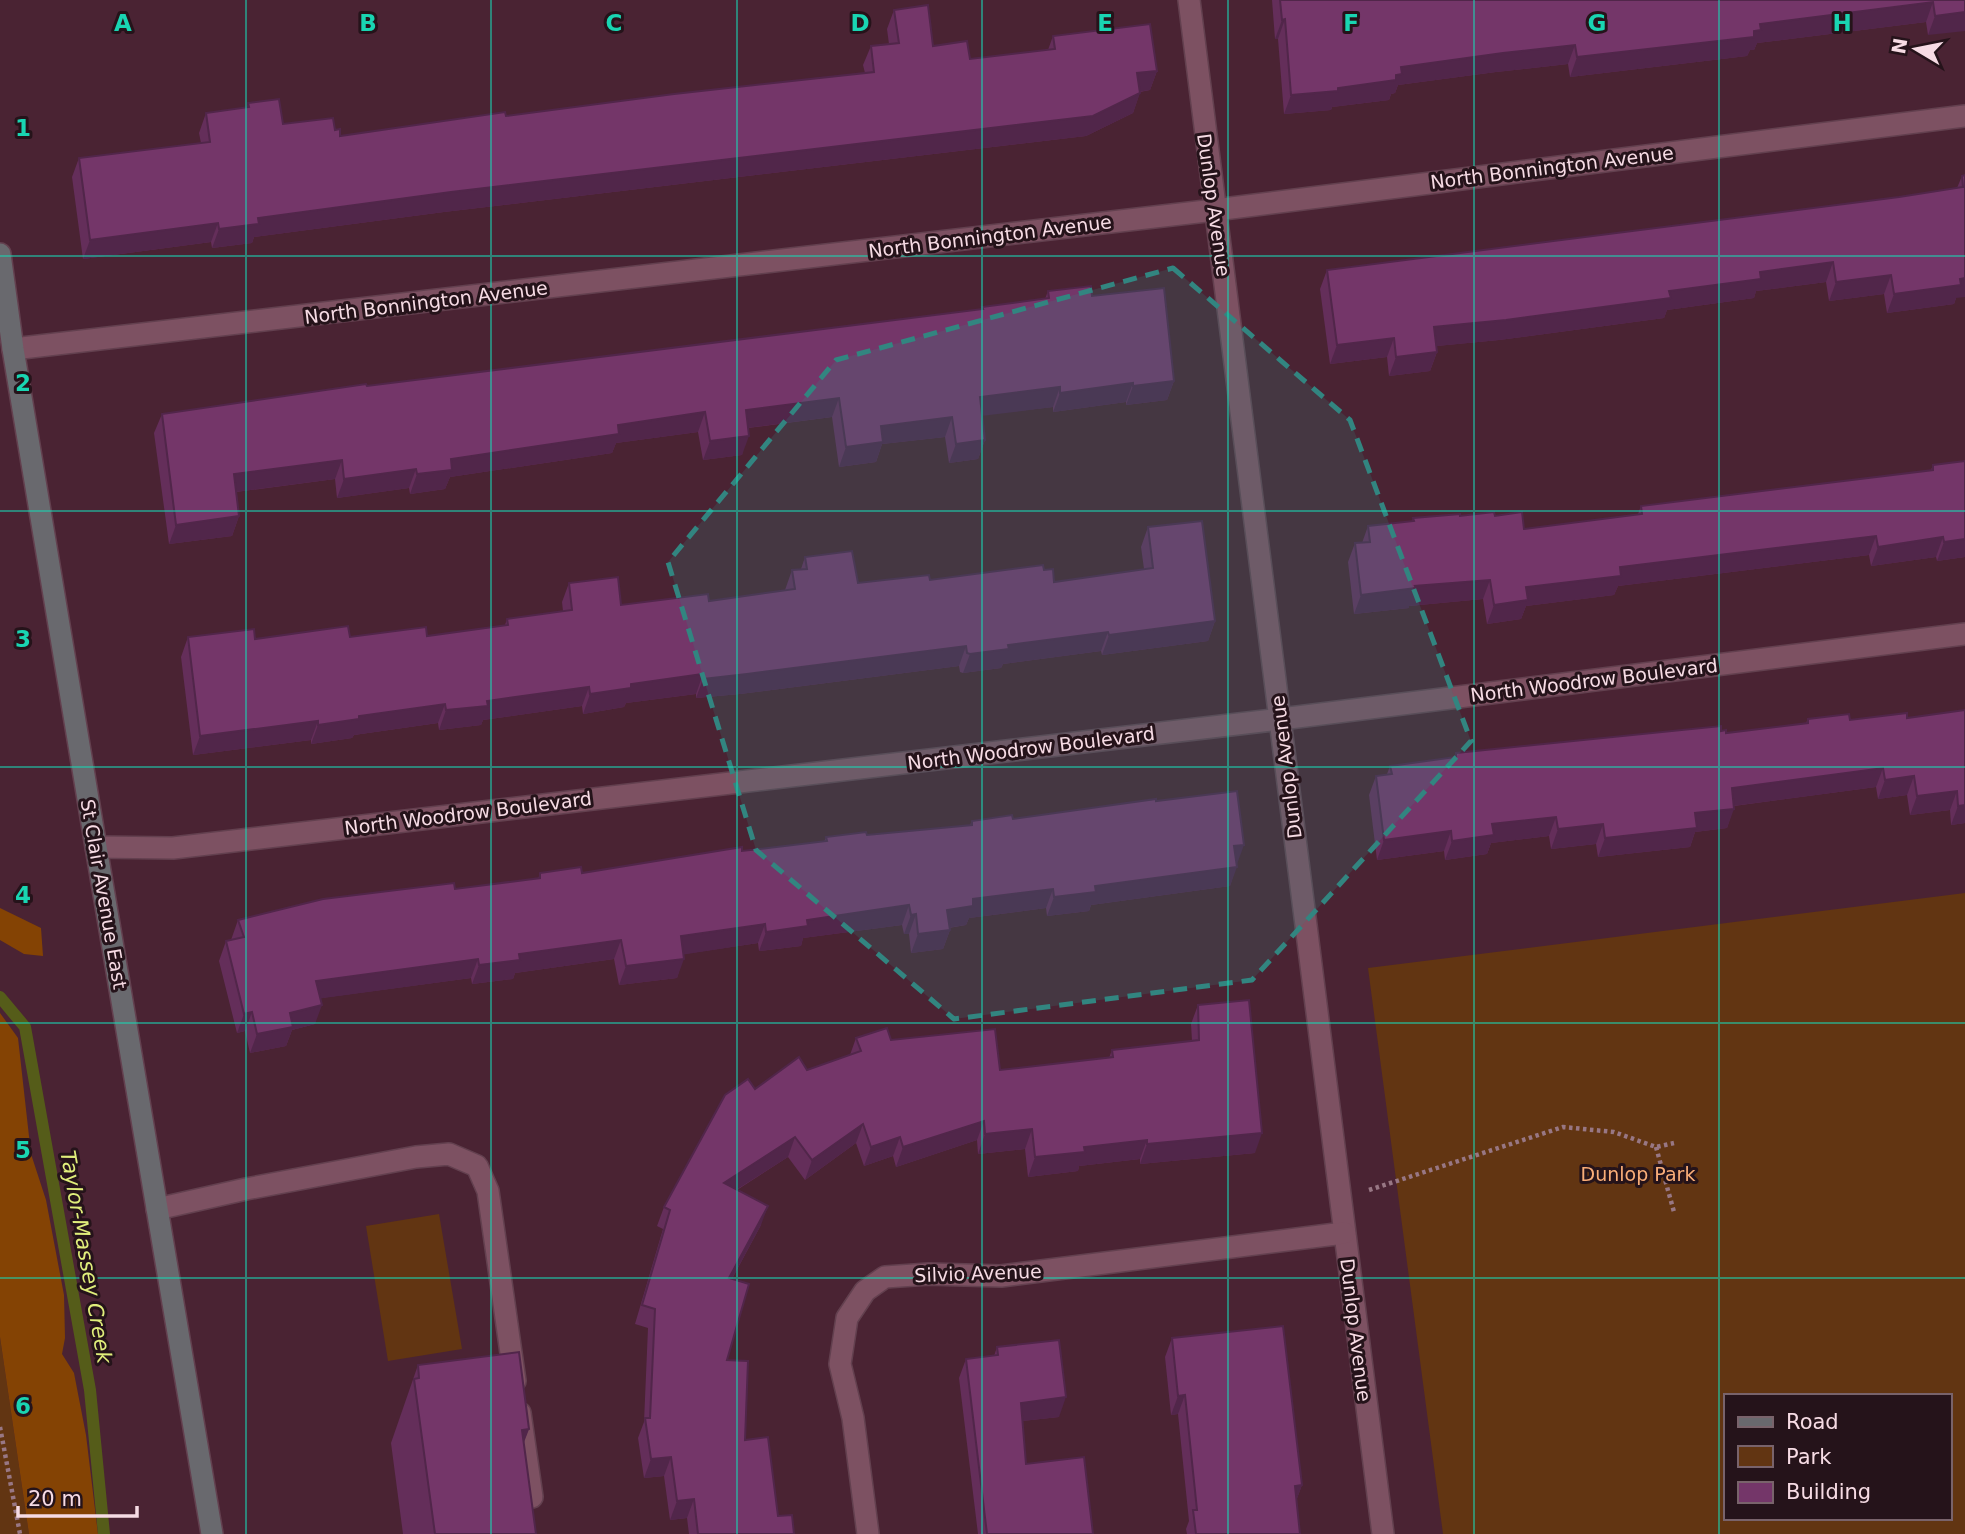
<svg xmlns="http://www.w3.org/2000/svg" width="1965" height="1534" font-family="'DejaVu Sans',sans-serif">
  <rect width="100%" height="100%" fill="#4a2333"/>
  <g fill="#623512" fill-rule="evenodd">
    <path d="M1965,893V1534H1443L1368,968ZM1725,1396H1949V1518H1725Z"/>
    <path d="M439,1214L462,1349L388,1361L366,1226Z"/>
    <path d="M0,1337L29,1534H0Z"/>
  </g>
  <g fill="#844304">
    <path d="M0,908L41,928L43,956L24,954L0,940Z"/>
    <path d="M0,1013L18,1038L31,1154L46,1200L64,1295L65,1338L62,1354L74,1373L86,1435L98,1534H29L0,1337Z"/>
  </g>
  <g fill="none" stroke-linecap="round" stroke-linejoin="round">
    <path stroke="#555c19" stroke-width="12" d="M0,997L25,1027L90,1390L104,1534"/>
    <defs>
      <g id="service">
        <path d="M157,1209L246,1189L416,1157L449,1154L477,1166L488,1191L515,1381"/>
        <path d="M520,1413L532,1497"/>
      </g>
      <g id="minor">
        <path d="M1189,0L1383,1534"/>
        <path d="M13,349L1215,210L1965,116"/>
        <path d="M96,847L173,848L1281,719L1965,634"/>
        <path d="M868,1534L853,1418L840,1364L847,1318L865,1291L885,1277L929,1274L1001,1276L1344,1233"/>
      </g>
      <path id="secondary" d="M0,254L13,349L96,847L212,1534"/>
    </defs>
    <use href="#service" stroke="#63404f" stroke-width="24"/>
    <use href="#minor" stroke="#63404f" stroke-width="24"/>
    <use href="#secondary" stroke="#63404f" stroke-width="24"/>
    <g stroke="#987784" stroke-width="4.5" stroke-dasharray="3.5 3.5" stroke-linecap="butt">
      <path d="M1656,1147L1674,1212"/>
      <path d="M1369,1190L1563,1127L1614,1132L1656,1147L1674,1143"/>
      <path d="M0,1427L20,1534"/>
    </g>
    <use href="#service" stroke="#7d5162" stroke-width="21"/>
    <use href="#minor" stroke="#7d5162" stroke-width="21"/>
    <use href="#secondary" stroke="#69696e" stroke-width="21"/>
  </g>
  <g fill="#642e5a">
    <path d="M1272,0H1965L1928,35L1926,22L1757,43L1754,50H1750L1747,56L1570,77L1568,64L1496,72L1398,85L1395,93L1391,94L1389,100L1332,107L1331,110L1284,114L1278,39H1275Z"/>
    <path d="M894,10L933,46L970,59L1048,50L1053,36L1157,71L1150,90L1140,92L1133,113L1086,136L444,212L254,237L252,243L212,248L211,242L83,259L72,177L79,158L201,143L199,133L206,113L247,108L248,103L283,124L335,130L340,136L865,73L863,65L871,46L889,44L887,29Z"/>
    <path d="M1965,175L1956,298L1954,304L1887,313L1884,294L1829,301L1826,282L1756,291L1754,298L1667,310L1664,318L1499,340L1436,346L1437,352L1430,371L1389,376L1387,357L1330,364L1320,289L1327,270L1899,197L1957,188L1962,176Z"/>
    <path d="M1048,291L1092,296L1174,381L1167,400L1126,405V402L1053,412V407L982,415L985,440L978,459L949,463L945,437L882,444L876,462L839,467L832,417L748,428L742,455L703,460L698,432L616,443L612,453L450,477L445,489L410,494L409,488L337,498L335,479L236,492L239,516L232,536L169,544L154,433L162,414L367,386L982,309V307L1045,299Z"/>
    <path d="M1933,465L1965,557L1937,561L1936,557L1871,566L1869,555L1618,586L1614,595L1526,606L1521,619L1487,624L1483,599L1409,606V608L1354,614L1348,562L1355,543H1362L1368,526L1412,521L1413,518L1495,516L1524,529L1638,514L1641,506L1931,470Z"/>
    <path d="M1148,527L1215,621L1208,641L1102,655L1101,651L1003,664L1001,668L963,673L960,672L959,666L740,694L696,698V694L626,703L624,707L583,714L582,706L483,720L481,725L439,730L438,723L354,735L352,738L311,744V740L193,755L181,657L188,637L255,639L427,636L505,625L507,619L563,611L562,602L569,583L621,605L709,601L785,590L792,570L801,569L805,557L858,583L930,580L1044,570L1054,582L1144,569L1141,547Z"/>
    <path d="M1965,710V823L1951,825L1950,810L1910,815L1907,795L1878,799L1876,787L1734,806L1727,828L1695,832L1690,847L1598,857L1596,844L1551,849L1549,836L1491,843L1487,854L1445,860L1444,851L1377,860L1369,795L1376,776L1387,774L1390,766L1454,758L1456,753L1721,731L1726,733L1806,723L1808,719L1850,720L1907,718Z"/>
    <path d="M1156,801L1237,864L1230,886L1091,905L1089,911L1047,916L1046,908L969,918L966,925L949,928L950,930L943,949L911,953L909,934H904L902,925L803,938L801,946L759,951L758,943L684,954L677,978L619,985L614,959L515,973L513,979L472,984L471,978L321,998L315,1024L292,1030L286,1046L250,1053L245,1031L237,1033L219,961L226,941L231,940L238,920L455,889L538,879L540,873H582L742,851L824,842L826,837L867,835L970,825L972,821L1013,819Z"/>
    <path d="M1198,1005L1255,1153L1140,1164V1159L1079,1166L1078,1171L1028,1177L1025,1149L978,1154L977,1140L896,1167L893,1156L864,1166L856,1143L805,1180L788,1157L737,1190L761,1225L732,1279L727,1360L745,1440L778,1516L794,1534H689L687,1518L670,1520L664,1476L644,1478L638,1438L644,1422L648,1328L635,1324L663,1229L657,1226L664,1207L755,1089L850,1055L856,1038L891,1040L1000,1070L1109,1058L1112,1050L1192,1041L1191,1024Z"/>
    <path d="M1172,1338L1302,1485L1296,1501L1300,1534H1187L1186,1529L1189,1521L1178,1414L1171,1415L1165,1357Z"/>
    <path d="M997,1347L1059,1417L1022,1421L1026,1464L1093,1534H978L959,1378L966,1359L994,1356Z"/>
    <path d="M418,1365L529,1429L523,1443L536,1534H403L391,1443Z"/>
  </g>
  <g fill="#51264a">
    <path d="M1933,2L1926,22L1757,43L1754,50H1750L1747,56L1570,77L1577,57L1754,31L1760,24Z"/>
    <path d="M1965,12V31L1928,35L1935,16Z"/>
    <path d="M1285,19L1278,39H1275L1282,20Z"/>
    <path d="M1575,45L1568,64L1496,72L1398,85L1395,93L1391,94L1389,100L1332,107L1331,110L1284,114L1291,95L1338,88L1401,67L1503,53Z"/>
    <path d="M1157,71L1150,90L1130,93L1137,73Z"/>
    <path d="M1140,93L1133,113L1086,136L444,212L254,237L252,243L212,248L219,229L258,218Z"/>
    <path d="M218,223L211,242L83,259L90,240Z"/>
    <path d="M1833,262L1826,282L1756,291L1754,298L1667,310L1664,318L1499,340L1427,347L1434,327L1669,291L1760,272Z"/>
    <path d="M1891,275L1884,294L1829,301L1836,282Z"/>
    <path d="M1965,278V297L1956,298L1954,304L1887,313L1894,294Z"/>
    <path d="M1394,338L1387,357L1330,364L1337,345Z"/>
    <path d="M1437,352L1430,371L1389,376L1396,357Z"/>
    <path d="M1174,381L1167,400L1126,405L1133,386Z"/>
    <path d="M1133,383L1126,402L1053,412L1060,393Z"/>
    <path d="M1060,387L1053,407L973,417L980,397Z"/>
    <path d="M839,398L832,417L739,429L746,410Z"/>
    <path d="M705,412L698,432L616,443L612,453L450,477L445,489L410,494L417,474L451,459L618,425Z"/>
    <path d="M952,417L945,437L882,444L876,462L839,467L846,447L881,426Z"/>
    <path d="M749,436L742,455L703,460L710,441Z"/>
    <path d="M985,440L978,459L949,463L956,444Z"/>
    <path d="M342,460L335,479L227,493L234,474Z"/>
    <path d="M416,469L409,488L337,498L344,479Z"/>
    <path d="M239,516L232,536L169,544L176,525Z"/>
    <path d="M1876,536L1869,555L1618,586L1614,595L1526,606L1521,619L1487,624L1494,605L1526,587L1620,567Z"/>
    <path d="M1943,537L1936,557L1871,566L1878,547Z"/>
    <path d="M1965,539V557L1937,561L1944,542Z"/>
    <path d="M1490,580L1483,599L1409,606V608L1354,614L1361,595L1415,586Z"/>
    <path d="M1215,621L1208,641L1102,655L1109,635Z"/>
    <path d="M1108,632L1101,651L1003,664L1001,668L963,673L970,654L1008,645Z"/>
    <path d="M966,646L959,666L740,694L696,698L703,679Z"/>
    <path d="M703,674L696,694L626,703L624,707L583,714L590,694L631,684Z"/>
    <path d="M589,687L582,706L483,720L481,725L439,730L446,710L487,701Z"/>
    <path d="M445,704L438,723L354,735L352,738L311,744L318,725L359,716Z"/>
    <path d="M318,721L311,740L193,755L200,736Z"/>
    <path d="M1883,768L1876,787L1725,807L1732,788Z"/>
    <path d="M1914,776L1907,795L1878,799L1885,780Z"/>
    <path d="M1957,791L1950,810L1910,815L1917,796Z"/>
    <path d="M1965,805V823L1951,825L1958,806Z"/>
    <path d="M1734,809L1727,828L1695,832L1690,847L1598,857L1605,838L1695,813Z"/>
    <path d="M1556,817L1549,836L1491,843L1487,854L1445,860L1452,841L1492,824Z"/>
    <path d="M1603,824L1596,844L1551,849L1558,829Z"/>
    <path d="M1451,831L1444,851L1377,860L1384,840Z"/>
    <path d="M1244,845L1237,864L1227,865L1234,846Z"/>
    <path d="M1237,867L1230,886L1091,905L1089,911L1047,916L1054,897L1095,886Z"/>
    <path d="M1053,889L1046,908L969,918L966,925L940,929L947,910L973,899Z"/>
    <path d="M909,905L902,925L803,938L801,946L759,951L766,932L807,920Z"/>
    <path d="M916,914L909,934H904L911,915Z"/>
    <path d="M765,924L758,943L674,956L681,936Z"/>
    <path d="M950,930L943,949L911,953L918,934Z"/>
    <path d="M621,940L614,959L515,973L513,979L472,984L479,965L519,954Z"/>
    <path d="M478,959L471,978L309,1000L316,981Z"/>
    <path d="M684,959L677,978L619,985L626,966Z"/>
    <path d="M322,1005L315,1024L292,1030L286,1046L250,1053L257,1034L290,1013Z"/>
    <path d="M252,1012L245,1031L237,1033L244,1014Z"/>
    <path d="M984,1121L977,1140L896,1167L903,1147Z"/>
    <path d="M863,1124L856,1143L805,1180L812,1160Z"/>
    <path d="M1032,1129L1025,1149L978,1154L985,1134Z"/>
    <path d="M1262,1133L1255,1153L1140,1164L1147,1144Z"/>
    <path d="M795,1137L788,1157L717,1202L724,1183Z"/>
    <path d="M900,1137L893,1156L864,1166L871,1147Z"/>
    <path d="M1147,1140L1140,1159L1079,1166L1078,1171L1028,1177L1035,1157L1084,1147Z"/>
    <path d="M768,1206L761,1225L722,1297L729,1278Z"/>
    <path d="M1185,1395L1178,1414L1171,1415L1178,1396Z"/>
    <path d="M1066,1397L1059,1417L1014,1422L1021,1403Z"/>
    <path d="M529,1429L505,1493L522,1430Z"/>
    <path d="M671,1457L664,1476L644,1478L651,1459Z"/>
    <path d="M1302,1485L1295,1504V1486Z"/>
    <path d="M694,1499L687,1518L670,1520L677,1501Z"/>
  </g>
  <g fill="#743669" stroke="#51264a" stroke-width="2">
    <path d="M1280,0H1965V12L1935,16L1933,2L1760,24L1761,30L1754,31V37L1577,57L1575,45L1503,53L1401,67L1402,74L1396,75V80L1338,88V91L1291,95L1285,19L1282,20Z"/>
    <path d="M928,5L933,46L967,41L970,59L1055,49L1053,36L1150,24L1157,71L1137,73L1140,93L1093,116L451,192L258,218L259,224L219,229L218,223L90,240L79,158L210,142L206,113L249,107L248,103L279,99L283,124L333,118L335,130L340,129V136L505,112L506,116L674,94L874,72L871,46L899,43L894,10Z"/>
    <path d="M1965,175V278L1960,279L1961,285L1894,294L1891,275L1836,282L1833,262L1760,272L1761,279L1669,291L1671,298L1506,320L1434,327L1437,352L1396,357L1394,338L1337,345L1327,270L1899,197L1963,187L1962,176Z"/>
    <path d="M1091,286L1092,296L1164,288L1174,381L1133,386V383L1060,393V387L980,397L985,440L956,444L952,417L881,426L883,442L846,447L839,398L746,410L749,436L710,441L705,412L618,425L619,434L451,459L452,470L417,474L416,469L344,479L342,460L234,474L239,516L176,525L162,414L366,384L367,386L983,309L982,307L1049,298L1048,291Z"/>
    <path d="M1965,461V539L1944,542L1943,537L1878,547L1876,536L1620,567L1621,576L1526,587L1528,600L1494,605L1490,580L1415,586L1416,588L1361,595L1355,543L1370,542L1368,526L1414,521L1413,518L1460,514V516L1494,512L1495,516L1522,512L1524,529L1642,514L1641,506L1933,470V465Z"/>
    <path d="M1202,521L1215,621L1109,635L1108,632L1008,645L1009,649L970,654L967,653L966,646L747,674L703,679V674L631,684V688L590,694L589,687L487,701L488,706L446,710L445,704L359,716V719L318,725V721L200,736L188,637L254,629L255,639L348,626L350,637L426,627L427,636L508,625L507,619L572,610L569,583L618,577L621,605L708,594L709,601L795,589L792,570L807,569L805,557L852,551L858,583L929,575L930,580L1043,565L1044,570L1053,569L1054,582L1153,568L1148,527Z"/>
    <path d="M1965,710V805L1958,806L1957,791L1917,796L1914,776L1885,780L1883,768L1732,788L1734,809L1695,813L1697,828L1605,838L1603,824L1558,829L1556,817L1492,824L1494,835L1452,841L1451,831L1384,840L1376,776L1392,774L1390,766L1456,757V753L1721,726V731L1726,730V733L1808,723V719L1849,714L1850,720L1907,713V718Z"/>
    <path d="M1237,791L1244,845L1234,846L1237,867L1095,886L1096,892L1054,897L1053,889L973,899V906L947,910L950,930L918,934L916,914L911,915L909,905L807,920L808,926L766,932L765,924L681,936L684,959L626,966L621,940L519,954L520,960L479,965L478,959L316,981L322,1005L290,1013L293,1027L257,1034L252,1012L244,1014L226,941L244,937L238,920L323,899L454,883L455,889L540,878V873L581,867L582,873L742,847V851L827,841L826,837L866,832L867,835L972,825V821L1012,815L1013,819L1156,799V801Z"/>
    <path d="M1249,1000L1262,1133L1147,1144V1140L1084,1147L1085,1152L1035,1157L1032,1129L985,1134L984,1121L903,1147L900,1137L871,1147L863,1124L812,1160L795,1137L724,1183L768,1206L729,1278L749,1284L727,1360L748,1361L745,1440L768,1437L778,1516L792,1515L794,1534H698L694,1499L677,1501L671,1457L651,1459L645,1418H650L655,1309L642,1305L670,1210L664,1207L725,1095L748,1079L755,1089L799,1057L807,1070L861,1051L856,1038L887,1028L891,1040L995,1029L1000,1070L1113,1057L1112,1050L1199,1040L1198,1005Z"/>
    <path d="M1283,1326L1302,1485L1295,1486L1300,1534H1196L1193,1510H1197L1185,1395L1178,1396L1172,1338Z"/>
    <path d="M1059,1340L1066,1397L1021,1403L1026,1464L1084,1457L1093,1534H987L966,1359L998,1355L997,1347Z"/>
    <path d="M519,1352L529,1429L522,1430L536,1534H435L414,1379L419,1378L418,1365Z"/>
  </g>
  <path fill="#328580" fill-opacity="0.2" stroke="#328580" stroke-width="5" stroke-dasharray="14 9" stroke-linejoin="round" d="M1173,268L1350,420L1471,741L1252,980L954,1019L756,850L668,562L836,360Z"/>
  <path fill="none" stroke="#19d5b2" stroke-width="2" stroke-opacity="0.55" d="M246,0V1534M491,0V1534M737,0V1534M982,0V1534M1228,0V1534M1474,0V1534M1719,0V1534M0,256H1965M0,511H1965M0,767H1965M0,1023H1965M0,1278H1965"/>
  <g text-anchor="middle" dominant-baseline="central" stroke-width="6" stroke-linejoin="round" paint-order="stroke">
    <g font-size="19" fill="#f6dbe4" stroke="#25131a">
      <text transform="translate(1552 167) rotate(-7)">North Bonnington Avenue</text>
      <text transform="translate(1214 205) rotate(82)">Dunlop Avenue</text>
      <text transform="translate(990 236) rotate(-7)">North Bonnington Avenue</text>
      <text transform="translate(426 302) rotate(-7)">North Bonnington Avenue</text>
      <text transform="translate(1594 680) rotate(-7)">North Woodrow Boulevard</text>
      <text transform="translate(1031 748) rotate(-7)">North Woodrow Boulevard</text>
      <text transform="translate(1286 767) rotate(-97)">Dunlop Avenue</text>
      <text transform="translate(468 813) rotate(-7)">North Woodrow Boulevard</text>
      <text transform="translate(104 894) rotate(80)">St Clair Avenue East</text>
      <text transform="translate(978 1273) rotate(-2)">Silvio Avenue</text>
      <text transform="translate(1356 1330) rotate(83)">Dunlop Avenue</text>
    </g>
    <g font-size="19" fill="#f9ad78" stroke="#25131a">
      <text x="1638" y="1174">Dunlop Park</text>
    </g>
    <g font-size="21" font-style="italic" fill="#e0ee7b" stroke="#25131a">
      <text transform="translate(86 1257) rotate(80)">Taylor-Massey Creek</text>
    </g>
  </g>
  <g font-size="23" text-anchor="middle" font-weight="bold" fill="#19d5b2" stroke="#25131a" stroke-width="6" stroke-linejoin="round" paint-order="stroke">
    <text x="123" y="31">A</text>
    <text x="368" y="31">B</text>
    <text x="614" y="31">C</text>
    <text x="860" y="31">D</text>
    <text x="1105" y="31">E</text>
    <text x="1351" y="31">F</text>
    <text x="1597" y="31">G</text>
    <text x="1842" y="31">H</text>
    <text x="23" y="136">1</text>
    <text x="23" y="391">2</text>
    <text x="23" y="647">3</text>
    <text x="23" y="903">4</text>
    <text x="23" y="1158">5</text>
    <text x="23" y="1414">6</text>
  </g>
  <rect x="1724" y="1394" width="228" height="126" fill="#25131a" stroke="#79636b" stroke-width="2"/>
  <rect x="1738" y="1417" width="35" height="10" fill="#69696e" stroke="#79636b" stroke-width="2"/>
  <text x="1786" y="1429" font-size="21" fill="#f6dbe4">Road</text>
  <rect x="1738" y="1446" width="35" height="21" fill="#623512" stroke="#79636b" stroke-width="2"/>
  <text x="1786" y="1464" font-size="21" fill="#f6dbe4">Park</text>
  <rect x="1738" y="1482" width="35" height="21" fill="#743669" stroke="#79636b" stroke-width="2"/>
  <text x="1786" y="1499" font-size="21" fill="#f6dbe4">Building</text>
  <g transform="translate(1916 49) rotate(280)" stroke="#25131a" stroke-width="5" paint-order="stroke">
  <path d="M0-5L12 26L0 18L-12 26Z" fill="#f6dbe4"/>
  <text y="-10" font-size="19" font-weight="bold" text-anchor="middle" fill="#f6dbe4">N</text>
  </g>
  <path d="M18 1506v10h119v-10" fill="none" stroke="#f6dbe4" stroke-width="3.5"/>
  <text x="28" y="1506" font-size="21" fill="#f6dbe4" stroke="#25131a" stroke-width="5" paint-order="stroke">20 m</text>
</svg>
